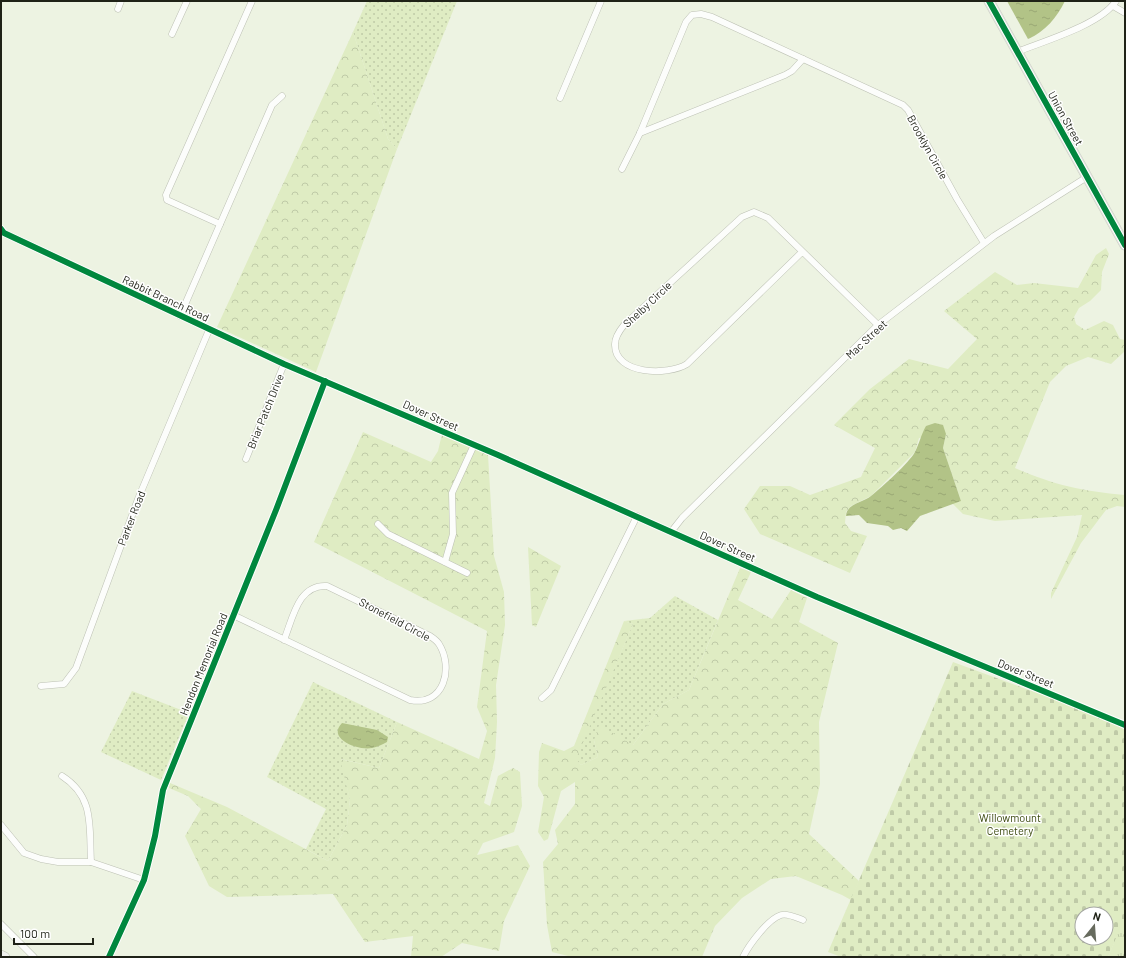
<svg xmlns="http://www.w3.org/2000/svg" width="1126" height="958" font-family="Barlow,sans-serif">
  <defs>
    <pattern id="grass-dots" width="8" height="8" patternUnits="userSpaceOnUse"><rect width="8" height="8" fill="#dfecc3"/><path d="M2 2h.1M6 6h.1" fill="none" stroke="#bfcaa7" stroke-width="1.8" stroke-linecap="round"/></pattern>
    <pattern id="forest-crowns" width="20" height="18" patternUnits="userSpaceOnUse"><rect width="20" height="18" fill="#dfecc3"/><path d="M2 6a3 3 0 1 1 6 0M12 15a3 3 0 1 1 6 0" fill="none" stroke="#bfcaa7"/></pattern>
    <pattern id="cemetery-stones" width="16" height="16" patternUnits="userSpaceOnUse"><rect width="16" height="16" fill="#dfecc3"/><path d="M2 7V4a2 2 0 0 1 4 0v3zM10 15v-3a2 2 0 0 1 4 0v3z" fill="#bfcaa7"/></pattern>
    <pattern id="park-tufts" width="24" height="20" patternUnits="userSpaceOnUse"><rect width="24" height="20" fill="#dfecc3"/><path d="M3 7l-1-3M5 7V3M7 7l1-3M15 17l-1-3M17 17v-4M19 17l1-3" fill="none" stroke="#bfcaa7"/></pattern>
    <pattern id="water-ripples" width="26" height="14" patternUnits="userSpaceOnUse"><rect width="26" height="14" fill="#b2c387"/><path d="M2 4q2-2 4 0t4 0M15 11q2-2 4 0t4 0" fill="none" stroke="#99a774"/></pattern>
  </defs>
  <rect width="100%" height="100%" fill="#edf3e2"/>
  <g fill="url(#grass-dots)">
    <path d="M367,1H457L397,149L388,139L353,32Z"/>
    <path d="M675,596L718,620L689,690L663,704L633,745L594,740L598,757L581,765L575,759L633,624L624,621L650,618Z"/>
    <path d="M313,682L397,722L379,768L341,759L350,800L347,825L328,861L306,849L326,809L267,777Z"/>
    <path d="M132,691L189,713L161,780L101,752Z"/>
  </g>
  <g fill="url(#forest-crowns)">
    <path d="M353,32L388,139L397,149L316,372L217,327Z"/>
    <path d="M1106,248L1109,254L1102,272L1101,290L1090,301L1079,308L1074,317L1076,324L1085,330L1104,321L1113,325L1120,339L1125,340V351L1111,364L1088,357L1066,366L1050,382L1015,468C1054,485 1082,491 1125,495V507L1117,506L1106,510L1081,543L1051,599V593L1077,537L1082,515L995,521L963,514L952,503L961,501L943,448L946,434L919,438L915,452L871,496L851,506L846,512L845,523L851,531L867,536L850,573L760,534L744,509L760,486H790L810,495L861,477L875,448L834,425L870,389L909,359L948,369L977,339L944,311L995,272L1017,285L1034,283L1078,288L1096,255Z"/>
    <path d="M363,432L431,462L438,451L442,434L488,455L494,556L504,592L505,625L496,685L497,722L495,758L484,803L490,806L498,776L513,768L520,772L522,806L514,832L483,843L477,855L518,845L530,866L504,921L499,951L462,943L441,957H411L413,936L365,942L333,894L227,897L209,886L185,836L201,809L188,796L169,788L170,783L227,807L328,861L347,825L350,800L340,759L379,768L397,722L479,759L487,731L477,707L487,631L314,542Z"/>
    <path d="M528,547L561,566L536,627L532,625Z"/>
    <path d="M740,568L751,572L738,600L772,619L791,590L807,598L799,622L838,643L819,722L820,784L809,834L859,881L851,900L842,895L796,876L771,879L742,898L715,926L702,957H572L552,952L547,925L543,862L558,844L555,830L575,804V782L561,791L548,839L544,841L538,832L544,797L538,786L539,752L542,743L564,751L574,746L624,621L633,624L576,759L581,765L598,757L594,740L599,725L633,745L663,704L689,690Z"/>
  </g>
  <path fill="url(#cemetery-stones)" fill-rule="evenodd" d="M953,662L1086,711L1125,728V919L1108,957H841L828,952ZM1082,914H1106V938H1082Z"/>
  <path fill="url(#park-tufts)" d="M1124,919L1125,957H1108Z"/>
  <g fill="url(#water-ripples)">
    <path d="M1007,1H1065C1057,17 1045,32 1028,39Z"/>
    <path d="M935,423L943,425L946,434L943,448L961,501L920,516L907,531L901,528L893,530L888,526L867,523L859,515L846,516C846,504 864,502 871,496C882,487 909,463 915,452C919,444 921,435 926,426Z"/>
    <path d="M342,723L377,730L388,737L387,742C383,744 377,747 372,748C359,751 326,739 342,723Z"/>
  </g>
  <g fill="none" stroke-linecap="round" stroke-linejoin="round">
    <defs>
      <g id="street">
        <path d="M1113,6L1125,13"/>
        <path d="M118,9L121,1"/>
        <path d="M172,34L187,1"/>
        <path d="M1017,52C1044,41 1100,25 1116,1"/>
        <path d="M560,98L601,1"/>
        <path d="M640,133L785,75L792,71L803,59"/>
        <path d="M622,169L640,133L686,22L692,15L701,14L712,17L903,105L908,110L957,199L984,243"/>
        <path d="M220,224L167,200L166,195L252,1"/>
        <path d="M1,229L4,233L284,364L498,455L817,597L1125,725"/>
        <path d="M802,252L687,364C668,376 614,375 615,344C615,337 620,330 624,325L742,217L754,212L768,218L878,325"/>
        <path d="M180,316L272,105L282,96"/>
        <path d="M246,459L284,364"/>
        <path d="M378,524L388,534L467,573"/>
        <path d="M671,532L682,518L878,325L994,236L1087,177"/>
        <path d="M445,562L453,534L452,493L474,445"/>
        <path d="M233,615L410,700C444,707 454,668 439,644C437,641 433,638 430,636L327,586C298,584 293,618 284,640"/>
        <path d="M41,686L64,684L76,668L138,499L209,330"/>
        <path d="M542,698L551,690L637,516"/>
        <path d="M62,776C95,797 89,827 91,862"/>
        <path d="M1,825L24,853L41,859L58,862H91L144,880"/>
        <path d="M1,924L34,957"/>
        <path d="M109,957L144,880L155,836L163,790L276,510L325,381"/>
        <path d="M743,957C749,945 768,919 781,915C788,913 797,918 803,920"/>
      </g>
      <path id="secondary" d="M1,955L5,957"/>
      <path id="primary" d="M989,1L1125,245"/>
    </defs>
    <use href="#street" stroke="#bdc1b4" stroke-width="7"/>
    <use href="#secondary" stroke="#bdc1b4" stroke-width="10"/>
    <use href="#primary" stroke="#cccfc6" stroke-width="11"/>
    <use href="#street" stroke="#fcfdfb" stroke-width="6"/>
    <use href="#secondary" stroke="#f0f1ed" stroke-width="9"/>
    <use href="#primary" stroke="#e4e6df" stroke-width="10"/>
    <defs>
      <g id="cycleway">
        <path d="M989,1L1125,245"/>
        <path d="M1,229L4,233L284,364L498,455L817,597L1125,725"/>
        <path d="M109,957L144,880L155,836L163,790L276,510L325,381"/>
      </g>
    </defs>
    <use href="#cycleway" stroke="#fff" stroke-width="8"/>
    <use href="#cycleway" stroke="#00873e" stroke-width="6"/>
  </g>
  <g text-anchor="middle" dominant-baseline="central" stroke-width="3" stroke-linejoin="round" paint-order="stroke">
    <g font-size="11" fill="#1f2217" stroke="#fff">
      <text transform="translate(1066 118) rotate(61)">Union Street</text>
      <text transform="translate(928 147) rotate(61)">Brooklyn Circle</text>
      <text transform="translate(166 298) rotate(25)">Rabbit Branch Road</text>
      <text transform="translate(647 304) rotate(-43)">Shelby Circle</text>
      <text transform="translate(866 339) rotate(-43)">Mac Street</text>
      <text transform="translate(265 411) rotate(-68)">Briar Patch Drive</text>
      <text transform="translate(431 415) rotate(24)">Dover Street</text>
      <text transform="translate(131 518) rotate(-69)">Parker Road</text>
      <text transform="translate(728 546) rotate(24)">Dover Street</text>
      <text transform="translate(395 619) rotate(28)">Stonefield Circle</text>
      <text transform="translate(203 664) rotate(-68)">Hendon Memorial Road</text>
      <text transform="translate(1026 673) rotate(22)">Dover Street</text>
    </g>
    <g font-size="11" fill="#3b490e" stroke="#fff">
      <text x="1010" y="817">Willowmount<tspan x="1010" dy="13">Cemetery</tspan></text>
    </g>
  </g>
  <rect width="1126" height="958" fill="none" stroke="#1f2217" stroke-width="4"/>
  <g transform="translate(1094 926) rotate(17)"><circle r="19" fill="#ffffff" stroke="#a5a7a2"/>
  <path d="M0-3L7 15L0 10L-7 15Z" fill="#676b5e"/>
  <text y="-6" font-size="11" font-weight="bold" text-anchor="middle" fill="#1f2217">N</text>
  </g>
  <path d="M14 938v6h79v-6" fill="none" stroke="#1f2217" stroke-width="2"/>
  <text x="20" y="938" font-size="12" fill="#1f2217" stroke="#ffffff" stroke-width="3" paint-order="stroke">100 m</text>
</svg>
